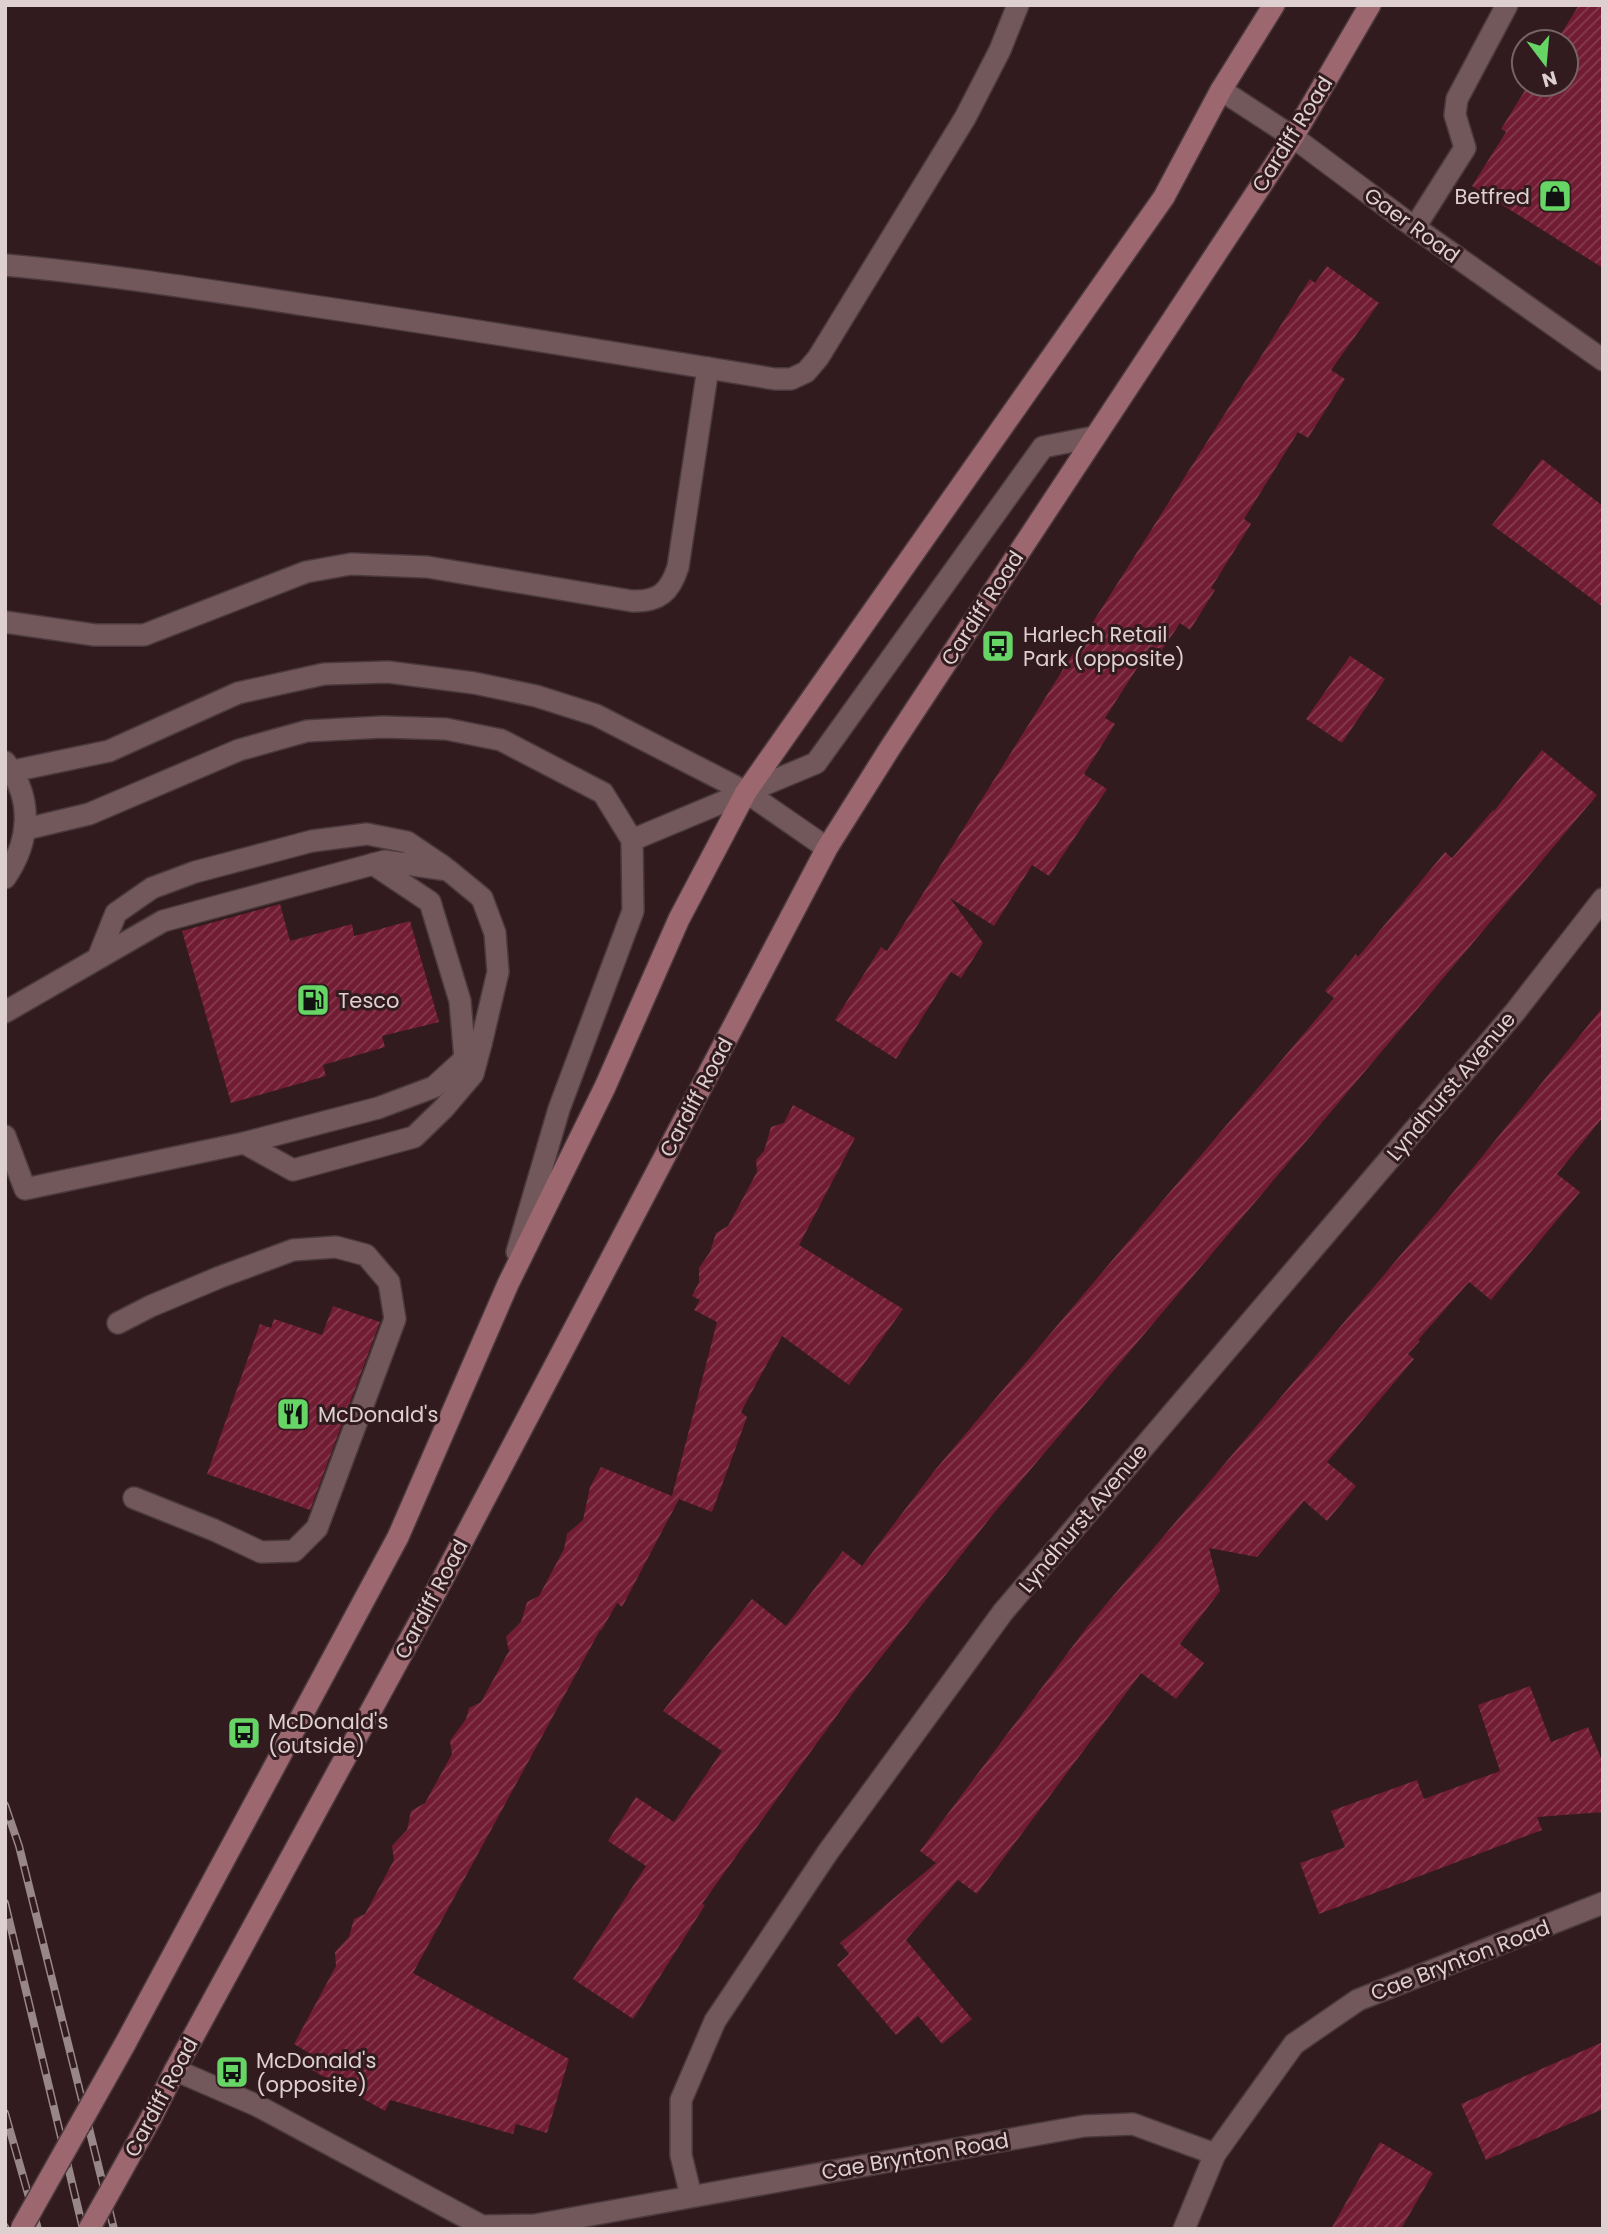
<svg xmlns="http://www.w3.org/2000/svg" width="1608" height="2234" font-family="Poppins,sans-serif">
  <defs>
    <pattern id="building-hatch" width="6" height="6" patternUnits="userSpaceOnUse" patternTransform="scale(1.75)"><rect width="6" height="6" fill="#711c33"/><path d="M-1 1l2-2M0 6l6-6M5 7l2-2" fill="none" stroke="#853c50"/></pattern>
  </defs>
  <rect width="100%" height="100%" fill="#311b1f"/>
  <g fill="url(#building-hatch)">
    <path d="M1579,5H1603V268L1472,186L1506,132L1501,129L1529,84H1566V42H1556Z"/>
    <path d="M1327,266L1379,303L1331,370L1345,379L1308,438L1298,432L1244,519L1251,524L1211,588L1215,590L1190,630L1180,623L1158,656L1148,651L1105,718L1115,724L1084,774L1107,789L1049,876L1032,865L994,926L950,898L983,943L961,978L951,972L896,1059L835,1020L881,947L887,951L1062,671L1310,279L1315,283Z"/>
    <path d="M1542,459L1603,506V607L1492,525Z"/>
    <path d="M1350,656L1385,679L1342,743L1306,719Z"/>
    <path d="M1542,750L1597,795L994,1513L853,1693L809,1754L702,1904L705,1905L633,2019L573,1979L646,1866L608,1841L636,1797L674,1822L722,1751L663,1711L752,1599L786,1626L843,1551L862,1566L935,1470L1323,1011L1334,998L1325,991L1356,954L1358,957L1445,852L1452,858L1493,810L1494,811Z"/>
    <path d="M280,904L290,941L352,924L354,936L410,921L439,1022L382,1036L385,1047L323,1065L326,1076L231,1103L182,931Z"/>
    <path d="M1603,1007V1117L1557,1174L1580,1192L1491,1300L1469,1282L1418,1340L1420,1341L1408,1354L1414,1359L1327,1462L1356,1486L1327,1521L1304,1501L1257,1557L1209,1548L1220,1591L1180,1644L1204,1663L1176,1699L1141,1673L977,1894L958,1880L906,1940L972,2019L942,2044L918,2016L896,2035L837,1965L849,1954L840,1943L936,1863L920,1851L1087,1627L1442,1206Z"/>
    <path d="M793,1105L855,1138L799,1245L903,1309L849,1385L782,1336L741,1412L747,1417L712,1512L679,1499L622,1607L617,1603L601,1631L600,1630L413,1973L569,2059L547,2133L516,2124L513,2134L390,2100L385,2111L303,2065L309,2053L294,2044L336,1966L335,1952L349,1937L354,1919L365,1914L394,1860L392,1846L407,1830L411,1811L425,1803L452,1754L450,1741L466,1719L469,1708L481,1702L509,1651L506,1637L521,1622L527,1602L539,1596L564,1549L567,1534L583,1520L590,1487L601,1467L672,1496L717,1322L694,1310L700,1300L692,1296L699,1282V1268L710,1252L716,1233L728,1226L757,1172L756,1160L764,1151L771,1127L784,1123Z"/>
    <path d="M333,1306L380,1322L310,1510L207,1474L260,1324L271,1328L274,1319L322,1335Z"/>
    <path d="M1530,1686L1551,1742L1588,1727L1603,1763V1812L1537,1817L1542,1830L1319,1914L1300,1863L1345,1847L1331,1811L1417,1780L1424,1799L1500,1771L1478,1705Z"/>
    <path d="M1603,2042V2109L1486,2160L1461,2104Z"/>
    <path d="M1380,2142L1433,2173L1401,2229H1331Z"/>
  </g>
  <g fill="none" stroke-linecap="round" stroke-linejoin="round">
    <defs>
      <g id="minor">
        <path d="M1221,90L1293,137L1403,219L1603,360"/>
        <path d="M1415,227L1465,148L1455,115L1457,99L1507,5"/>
        <path d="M5,265C104,274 201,289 299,304C458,327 617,353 775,379H791L806,372L818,358L965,118L1000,50L1018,5"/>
        <path d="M5,622L95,635H144L306,572L351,564L427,567L632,601C659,602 670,592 678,567L708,368"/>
        <path d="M5,762C34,798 30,842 5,878"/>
        <path d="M13,771L109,751L238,693L324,674L388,672L474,683L536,696L596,715L746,792L827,848"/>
        <path d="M26,829L89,814L239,750L307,731L383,727L446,729L501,740L603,793L632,840L633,911L559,1109L517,1252"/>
        <path d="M632,840L816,763L1043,447L1094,437"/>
        <path d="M373,864L430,902L460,1001L465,1059"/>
        <path d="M98,958L116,913L152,888L195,872L312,841L367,834L407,842L444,867"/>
        <path d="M5,1012L163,921L385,861L448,870L482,898L495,933L498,972L481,1044L434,1087L378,1108L244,1143L25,1189L5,1136"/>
        <path d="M244,1143L293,1170L414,1137L444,1108L473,1074L481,1044"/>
        <path d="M118,1323L151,1306L220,1277L293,1250L336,1247L366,1255L389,1282L395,1319L317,1528L294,1551L261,1552L214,1530L134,1498"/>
        <path d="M175,2070L256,2105L482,2226L535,2225L1084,2126L1133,2124L1215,2154L1294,2044L1358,2000L1603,1903"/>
        <path d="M691,2196L681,2155V2100L715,2021L828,1852L1003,1612L1515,1012L1603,899"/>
        <path d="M1184,2229L1215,2154"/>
      </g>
      <g id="major">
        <path d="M125,2044L398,1537L508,1284L605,1087L679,919L746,792L1164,197L1221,90L1274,5"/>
        <path d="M151,2118L175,2070L440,1584L827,848L890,748L1293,137L1370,5"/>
      </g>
    </defs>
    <use href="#minor" stroke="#4b3a3d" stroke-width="24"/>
    <use href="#major" stroke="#4b3a3d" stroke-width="24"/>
    <use href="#minor" stroke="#72575b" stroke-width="21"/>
    <use href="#major" stroke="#9d6770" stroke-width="21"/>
    <defs>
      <g id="rail">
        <path d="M5,1805L19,1846L114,2229"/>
        <path d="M5,1903L83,2229"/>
        <path d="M5,2113L38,2229"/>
        <path d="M5,2227L6,2229"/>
      </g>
    </defs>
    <use href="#rail" stroke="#988789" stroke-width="8"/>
    <use href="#rail" stroke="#311b1f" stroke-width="5" stroke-dasharray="16" stroke-linecap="butt"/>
    <defs>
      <g id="major-bridge">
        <path d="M21,2229L125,2044"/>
        <path d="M89,2229L151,2118"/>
      </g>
    </defs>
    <use href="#major-bridge" stroke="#4b3a3d" stroke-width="24" stroke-linecap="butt"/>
    <use href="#major-bridge" stroke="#9d6770" stroke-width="21"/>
  </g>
  <defs>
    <symbol id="shop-square" viewBox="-11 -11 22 22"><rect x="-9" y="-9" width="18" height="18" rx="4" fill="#67d466" stroke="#311b1f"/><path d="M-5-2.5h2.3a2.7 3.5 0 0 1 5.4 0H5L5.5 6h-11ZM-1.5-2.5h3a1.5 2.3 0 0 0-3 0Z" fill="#111"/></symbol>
    <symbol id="bus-square" viewBox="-11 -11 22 22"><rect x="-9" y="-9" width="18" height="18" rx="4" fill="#67d466" stroke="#311b1f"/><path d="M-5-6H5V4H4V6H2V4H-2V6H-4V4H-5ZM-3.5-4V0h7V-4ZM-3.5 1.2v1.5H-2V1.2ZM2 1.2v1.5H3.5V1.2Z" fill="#111"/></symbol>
    <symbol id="fuel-square" viewBox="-11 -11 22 22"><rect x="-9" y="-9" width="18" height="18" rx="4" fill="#67d466" stroke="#311b1f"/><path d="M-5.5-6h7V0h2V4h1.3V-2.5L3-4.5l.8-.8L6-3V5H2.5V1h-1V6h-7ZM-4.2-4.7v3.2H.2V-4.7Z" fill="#111"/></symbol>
    <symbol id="restaurant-square" viewBox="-11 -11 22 22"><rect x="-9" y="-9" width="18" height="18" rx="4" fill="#67d466" stroke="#311b1f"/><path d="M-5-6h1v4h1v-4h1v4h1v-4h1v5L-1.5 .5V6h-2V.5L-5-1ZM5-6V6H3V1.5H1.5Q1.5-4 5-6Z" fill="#111"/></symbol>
  </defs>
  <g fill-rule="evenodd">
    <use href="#shop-square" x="1536" y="177" width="38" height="38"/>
    <use href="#bus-square" x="979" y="627" width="38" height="38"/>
    <use href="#fuel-square" x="294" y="981" width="38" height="38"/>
    <use href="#restaurant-square" x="274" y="1395" width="38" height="38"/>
    <use href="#bus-square" x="225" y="1714" width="38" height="38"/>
    <use href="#bus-square" x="213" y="2053" width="38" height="38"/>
  </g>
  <g text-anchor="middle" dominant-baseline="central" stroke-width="6" stroke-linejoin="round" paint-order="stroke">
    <g font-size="21" fill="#decfd0" stroke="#311b1f">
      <text transform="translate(1292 134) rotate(-58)">Cardiff Road</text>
      <text transform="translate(1412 225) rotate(36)">Gaer Road</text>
      <text transform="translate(982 608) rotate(-57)">Cardiff Road</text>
      <text transform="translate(1451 1086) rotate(-50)">Lyndhurst Avenue</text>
      <text transform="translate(696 1097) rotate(-62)">Cardiff Road</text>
      <text transform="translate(1083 1518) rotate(-50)">Lyndhurst Avenue</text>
      <text transform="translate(431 1599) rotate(-62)">Cardiff Road</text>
      <text transform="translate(1460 1960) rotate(-21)">Cae Brynton Road</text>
      <text transform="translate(161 2097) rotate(-62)">Cardiff Road</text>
      <text transform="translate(915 2156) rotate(-10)">Cae Brynton Road</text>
    </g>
    <g font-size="21" fill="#decfd0" stroke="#311b1f" text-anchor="start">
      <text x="1530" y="196" text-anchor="end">Betfred</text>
      <text x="1023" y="634">Harlech Retail<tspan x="1023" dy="24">Park (opposite)</tspan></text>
      <text x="338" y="1000">Tesco</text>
      <text x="318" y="1414">McDonald's</text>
      <text x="268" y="1721">McDonald's<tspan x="268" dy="24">(outside)</tspan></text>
      <text x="256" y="2060">McDonald's<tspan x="256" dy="24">(opposite)</tspan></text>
    </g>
  </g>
  <rect width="1608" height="2234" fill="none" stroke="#decfd0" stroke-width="14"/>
  <g transform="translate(1545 63) rotate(164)"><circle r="33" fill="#311b1f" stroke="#766366" stroke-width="2"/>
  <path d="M0-5L12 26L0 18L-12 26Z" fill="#67d466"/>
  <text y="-10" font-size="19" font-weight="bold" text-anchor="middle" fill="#decfd0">N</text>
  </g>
</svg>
